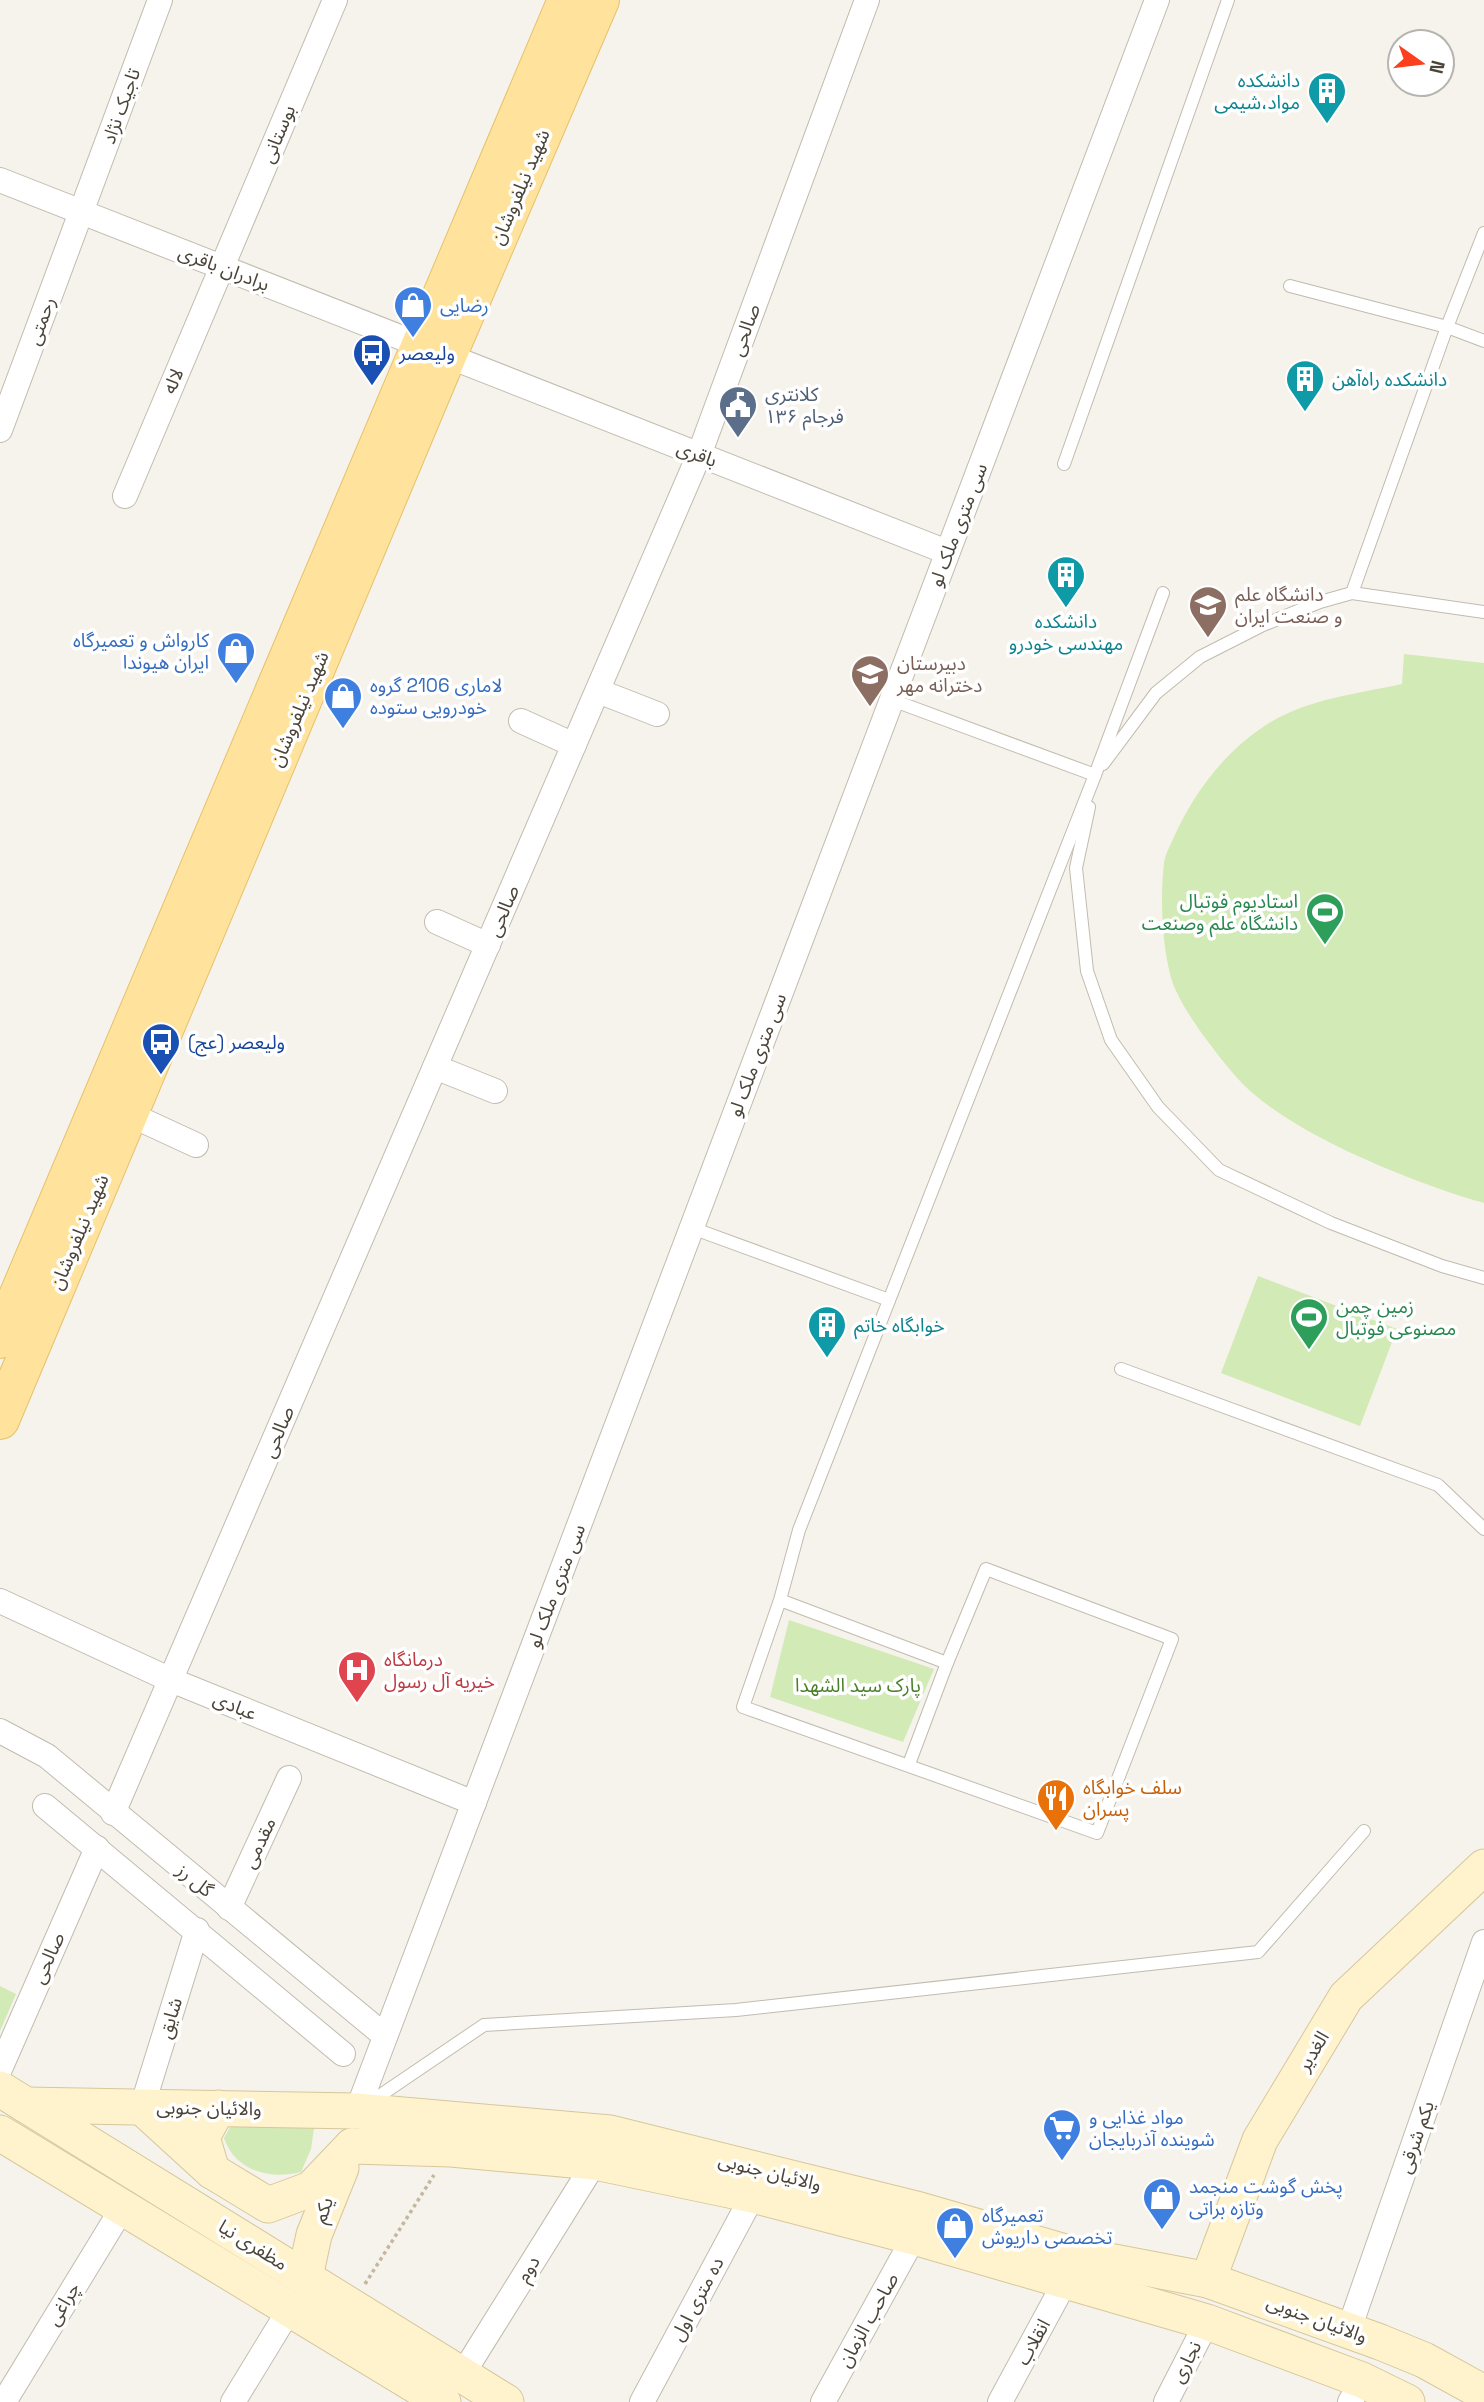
<svg xmlns="http://www.w3.org/2000/svg" width="1484" height="2402" font-family="'Space Grotesk','Noto Sans Arabic',sans-serif">
  <rect width="100%" height="100%" fill="#f6f3ec"/>
  <g fill="#d2eab5">
    <path d="M1404,654L1484,663V1203C1414,1183 1289,1134 1239,1080C1218,1056 1177,1005 1170,974C1162,941 1160,897 1164,863C1165,855 1170,846 1173,839C1193,794 1224,752 1266,725C1306,699 1356,694 1402,684Z"/>
    <path d="M1258,1276L1397,1329L1360,1426L1221,1373Z"/>
    <path d="M789,1620L934,1669L903,1742L770,1697Z"/>
    <path d="M0,1986L16,1994L0,2031Z"/>
    <path d="M232,2124L314,2128L311,2149L301,2172C270,2180 235,2171 224,2138Z"/>
  </g>
  <g fill="none" stroke-linecap="round" stroke-linejoin="round">
    <defs>
      <g id="service">
        <path d="M1290,286L1447,327L1484,341"/>
        <path d="M1064,464L1228,0"/>
        <path d="M1352,593L1447,327L1484,233"/>
        <path d="M892,700L1095,775"/>
        <path d="M1103,764L1156,693L1200,657L1263,625L1320,602L1352,593L1484,612"/>
        <path d="M1089,807L1076,868L1087,971L1111,1040L1158,1107L1219,1170L1331,1223L1442,1266L1484,1278"/>
        <path d="M692,1228L889,1300"/>
        <path d="M1121,1369L1438,1485L1484,1529"/>
        <path d="M780,1600L743,1707L1097,1833L1172,1639L986,1569L947,1663L780,1600L799,1530L1095,775L1163,593"/>
        <path d="M909,1764L947,1663"/>
        <path d="M366,2105L484,2025L736,2010L1258,1952L1364,1831"/>
      </g>
      <g id="minor">
        <path d="M0,180L947,552"/>
        <path d="M0,430L160,0"/>
        <path d="M125,496L335,0"/>
        <path d="M598,691L657,714"/>
        <path d="M521,721L574,745"/>
        <path d="M437,922L488,945"/>
        <path d="M435,1067L495,1091"/>
        <path d="M129,1114L196,1145"/>
        <path d="M0,1601L171,1680L474,1803"/>
        <path d="M0,1731L47,1756L385,2036"/>
        <path d="M45,1806L343,2054"/>
        <path d="M113,1813L699,455L867,0"/>
        <path d="M229,1908L289,1778"/>
        <path d="M0,2069L97,1848"/>
        <path d="M142,2107L197,1930"/>
        <path d="M357,2111L1157,0"/>
        <path d="M1348,2332L1484,1942"/>
        <path d="M462,2375L595,2162"/>
        <path d="M4,2402L123,2207"/>
        <path d="M233,2402L291,2307"/>
        <path d="M642,2402L753,2195"/>
        <path d="M823,2402L914,2237"/>
        <path d="M1000,2402L1065,2282"/>
        <path d="M1166,2402L1207,2322"/>
        <path d="M1350,2402L1362,2380"/>
      </g>
      <g id="secondary">
        <path d="M0,2089L506,2402"/>
        <path d="M26,2105L357,2111L610,2133L920,2210L1072,2254L1208,2280L1380,2342L1424,2360L1484,2393"/>
        <path d="M142,2107L212,2171"/>
        <path d="M218,2108L202,2137L212,2171L268,2205L311,2189L352,2146"/>
        <path d="M0,2133L443,2402"/>
        <path d="M352,2146L451,2149L595,2162L753,2195L914,2237L1207,2322L1362,2380L1407,2402"/>
        <path d="M305,2277L314,2235L341,2168"/>
        <path d="M1208,2280L1260,2140L1346,1997L1484,1867"/>
      </g>
      <g id="primary">
        <path d="M0,1339L567,0"/>
        <path d="M0,1420L447,356L600,0"/>
      </g>
    </defs>
    <use href="#service" stroke="#c2bbae" stroke-width="14"/>
    <use href="#minor" stroke="#c2bbae" stroke-width="26"/>
    <use href="#secondary" stroke="#d6c79b" stroke-width="37"/>
    <use href="#primary" stroke="#e6c16a" stroke-width="40"/>
    <path stroke="#c4b79f" stroke-width="3.5" stroke-dasharray="3.5 3.5" stroke-linecap="butt" d="M365,2284L434,2175"/>
    <use href="#service" stroke="#fff" stroke-width="12"/>
    <use href="#minor" stroke="#fff" stroke-width="24"/>
    <use href="#secondary" stroke="#fff3cd" stroke-width="35"/>
    <use href="#primary" stroke="#ffe39c" stroke-width="38"/>
  </g>
  <defs>
    <symbol id="building-pin" viewBox="-11 -11 22 30"><path d="M0 17L-7.5 6A9.5 9.5 0 1 1 7.5 6Z" fill="#0f9aa8" stroke="#fff"/><path d="M-4-6H4V6H1V3H-1V6H-4ZM-2.5-4.3h1.7v1.8h-1.7ZM.8-4.3h1.7v1.8H.8ZM-2.5-1h1.7V.8h-1.7ZM.8-1h1.7V.8H.8Z" fill="#fff"/></symbol>
    <symbol id="shop-pin" viewBox="-11 -11 22 30"><path d="M0 17L-7.5 6A9.5 9.5 0 1 1 7.5 6Z" fill="#3f7fe0" stroke="#fff"/><path d="M-5-2.5h2.3a2.7 3.5 0 0 1 5.4 0H5L5.5 6h-11ZM-1.5-2.5h3a1.5 2.3 0 0 0-3 0Z" fill="#fff"/></symbol>
    <symbol id="bus-pin" viewBox="-11 -11 22 30"><path d="M0 17L-7.5 6A9.5 9.5 0 1 1 7.5 6Z" fill="#1a4fb4" stroke="#fff"/><path d="M-5-6H5V4H4V6H2V4H-2V6H-4V4H-5ZM-3.5-4V0h7V-4ZM-3.5 1.2v1.5H-2V1.2ZM2 1.2v1.5H3.5V1.2Z" fill="#fff"/></symbol>
    <symbol id="civic-pin" viewBox="-11 -11 22 30"><path d="M0 17L-7.5 6A9.5 9.5 0 1 1 7.5 6Z" fill="#5c6f8a" stroke="#fff"/><path d="M-.6-6.5H3V-4.5H.6V-3L4-1V1h2V6H-6V1h2V-1L-.6-3ZM-1.2 2.5V6h2.4V2.5Z" fill="#fff"/></symbol>
    <symbol id="university-pin" viewBox="-11 -11 22 30"><path d="M0 17L-7.5 6A9.5 9.5 0 1 1 7.5 6Z" fill="#8d6e63" stroke="#fff"/><path d="M0-5L7-2L0 1L-7-2ZM-4 1L0 2.5L4 1V4Q0 6-4 4Z" fill="#fff"/></symbol>
    <symbol id="school-pin" viewBox="-11 -11 22 30"><path d="M0 17L-7.5 6A9.5 9.5 0 1 1 7.5 6Z" fill="#8d6e63" stroke="#fff"/><path d="M0-5L7-2L0 1L-7-2ZM-4 1L0 2.5L4 1V4Q0 6-4 4Z" fill="#fff"/></symbol>
    <symbol id="stadium-pin" viewBox="-11 -11 22 30"><path d="M0 17L-7.5 6A9.5 9.5 0 1 1 7.5 6Z" fill="#2e9e5b" stroke="#fff"/><path d="M0-5a6.5 5 0 1 0 0 10a6.5 5 0 1 0 0-10ZM-3.5-1.8h7v3.6h-7Z" fill="#fff"/></symbol>
    <symbol id="hospital-pin" viewBox="-11 -11 22 30"><path d="M0 17L-7.5 6A9.5 9.5 0 1 1 7.5 6Z" fill="#e0444e" stroke="#fff"/><path d="M-5-5h3v3.5h4V-5h3V5h-3V1.5h-4V5h-3Z" fill="#fff"/></symbol>
    <symbol id="restaurant-pin" viewBox="-11 -11 22 30"><path d="M0 17L-7.5 6A9.5 9.5 0 1 1 7.5 6Z" fill="#e8710a" stroke="#fff"/><path d="M-5-6h1v4h1v-4h1v4h1v-4h1v5L-1.5 .5V6h-2V.5L-5-1ZM5-6V6H3V1.5H1.5Q1.5-4 5-6Z" fill="#fff"/></symbol>
    <symbol id="supermarket-pin" viewBox="-11 -11 22 30"><path d="M0 17L-7.5 6A9.5 9.5 0 1 1 7.5 6Z" fill="#3f7fe0" stroke="#fff"/><path d="M-6-5.5h2.5l.6 2H6L4.5 2H-2.5L-4.4-4H-6ZM-1.5 3.2a1.3 1.3 0 1 0 .1 0ZM3 3.2a1.3 1.3 0 1 0 .1 0Z" fill="#fff"/></symbol>
  </defs>
  <g fill-rule="evenodd">
    <use href="#building-pin" x="1305" y="69" width="44" height="60"/>
    <use href="#shop-pin" x="391" y="283" width="44" height="60"/>
    <use href="#bus-pin" x="350" y="331" width="44" height="60"/>
    <use href="#building-pin" x="1283" y="357" width="44" height="60"/>
    <use href="#civic-pin" x="716" y="383" width="44" height="60"/>
    <use href="#building-pin" x="1044" y="553" width="44" height="60"/>
    <use href="#university-pin" x="1186" y="583" width="44" height="60"/>
    <use href="#shop-pin" x="214" y="629" width="44" height="60"/>
    <use href="#school-pin" x="848" y="652" width="44" height="60"/>
    <use href="#shop-pin" x="321" y="674" width="44" height="60"/>
    <use href="#stadium-pin" x="1303" y="890" width="44" height="60"/>
    <use href="#bus-pin" x="139" y="1020" width="44" height="60"/>
    <use href="#stadium-pin" x="1287" y="1295" width="44" height="60"/>
    <use href="#building-pin" x="805" y="1303" width="44" height="60"/>
    <use href="#hospital-pin" x="335" y="1648" width="44" height="60"/>
    <use href="#restaurant-pin" x="1034" y="1776" width="44" height="60"/>
    <use href="#supermarket-pin" x="1040" y="2106" width="44" height="60"/>
    <use href="#shop-pin" x="1140" y="2175" width="44" height="60"/>
    <use href="#shop-pin" x="933" y="2204" width="44" height="60"/>
  </g>
  <g text-anchor="middle" dominant-baseline="central" stroke-width="7" stroke-linejoin="round" paint-order="stroke">
    <g font-size="19" fill="#0d838f" stroke="#fff" text-anchor="start">
      <text x="1300" y="80" text-anchor="end">دانشکده<tspan x="1300" dy="22">مواد،شیمی</tspan></text>
      <text x="1332" y="379">دانشکده راه‌آهن</text>
      <text x="1066" y="621" text-anchor="middle">دانشکده<tspan x="1066" dy="22">مهندسی خودرو</tspan></text>
      <text x="854" y="1325">خوابگاه خاتم</text>
    </g>
    <g font-size="19" fill="#4b4439" stroke="#fff">
      <text transform="translate(121 106) rotate(-70)">تاجیک نژاد</text>
      <text transform="translate(278 134) rotate(-67)">بوستانی</text>
      <text transform="translate(520 187) rotate(-67)">شهید نیلفروشان</text>
      <text transform="translate(224 268) rotate(21)">برادران باقری</text>
      <text transform="translate(41 321) rotate(-70)">رحمتی</text>
      <text transform="translate(745 330) rotate(-70)">صالحی</text>
      <text transform="translate(173 381) rotate(-67)">لاله</text>
      <text transform="translate(697 454) rotate(21)">باقری</text>
      <text transform="translate(958 525) rotate(-69)">سی متری ملک لو</text>
      <text transform="translate(299 709) rotate(-67)">شهید نیلفروشان</text>
      <text transform="translate(503 911) rotate(-67)">صالحی</text>
      <text transform="translate(757 1055) rotate(-69)">سی متری ملک لو</text>
      <text transform="translate(79 1232) rotate(-67)">شهید نیلفروشان</text>
      <text transform="translate(278 1432) rotate(-67)">صالحی</text>
      <text transform="translate(556 1586) rotate(-69)">سی متری ملک لو</text>
      <text transform="translate(235 1706) rotate(22)">عبادی</text>
      <text transform="translate(259 1843) rotate(-65)">مقدمی</text>
      <text transform="translate(195 1880) rotate(39)">گل رز</text>
      <text transform="translate(48 1958) rotate(-66)">صالحی</text>
      <text transform="translate(170 2018) rotate(-73)">شایق</text>
      <text transform="translate(1313 2051) rotate(-59)">الغدیر</text>
      <text transform="translate(209 2108) rotate(1)">والائیان جنوبی</text>
      <text transform="translate(1416 2137) rotate(-71)">یکم شرقی</text>
      <text transform="translate(770 2172) rotate(14)">والائیان جنوبی</text>
      <text transform="translate(323 2210) rotate(-70)">یکم</text>
      <text transform="translate(253 2245) rotate(32)">مظفری نیا</text>
      <text transform="translate(528 2269) rotate(-58)">دوم</text>
      <text transform="translate(697 2299) rotate(-62)">ده متری اول</text>
      <text transform="translate(63 2304) rotate(-59)">چراغی</text>
      <text transform="translate(1317 2319) rotate(20)">والائیان جنوبی</text>
      <text transform="translate(868 2320) rotate(-61)">صاحب الزمان</text>
      <text transform="translate(1033 2342) rotate(-61)">انقلاب</text>
      <text transform="translate(1186 2362) rotate(-63)">نجاری</text>
    </g>
    <g font-size="19" fill="#366cbe" stroke="#fff" text-anchor="start">
      <text x="440" y="305">رضایی</text>
      <text x="209" y="640" text-anchor="end">کارواش و تعمیرگاه<tspan x="209" dy="22">ایران هیوندا</tspan></text>
      <text x="370" y="685">لاماری 2106 گروه<tspan x="370" dy="22">خودرویی ستوده</tspan></text>
      <text x="1089" y="2117">مواد غذایی و<tspan x="1089" dy="22">شوینده آذربایجان</tspan></text>
      <text x="1189" y="2186">پخش گوشت منجمد<tspan x="1189" dy="22">وتازه براتی</tspan></text>
      <text x="982" y="2215">تعمیرگاه<tspan x="982" dy="22">تخصصی داریوش</tspan></text>
    </g>
    <g font-size="19" fill="#164399" stroke="#fff" text-anchor="start">
      <text x="399" y="353">ولیعصر</text>
      <text x="188" y="1042">ولیعصر (عج)</text>
    </g>
    <g font-size="19" fill="#4e5e75" stroke="#fff" text-anchor="start">
      <text x="765" y="394">کلانتری<tspan x="765" dy="22">۱۳۶ فرجام</tspan></text>
    </g>
    <g font-size="19" fill="#785e54" stroke="#fff" text-anchor="start">
      <text x="1235" y="594">دانشگاه علم<tspan x="1235" dy="22">و صنعت ایران</tspan></text>
      <text x="897" y="663">دبیرستان<tspan x="897" dy="22">دخترانه مهر</tspan></text>
    </g>
    <g font-size="19" fill="#27864d" stroke="#fff" text-anchor="end">
      <text x="1298" y="901">استادیوم فوتبال<tspan x="1298" dy="22">دانشگاه علم وصنعت</tspan></text>
      <text x="1336" y="1306" text-anchor="start">زمین چمن<tspan x="1336" dy="22">مصنوعی فوتبال</tspan></text>
    </g>
    <g font-size="19" fill="#be3a42" stroke="#fff" text-anchor="start">
      <text x="384" y="1659">درمانگاه<tspan x="384" dy="22">خیریه آل رسول</tspan></text>
    </g>
    <g font-size="19" fill="#4a7f2a" stroke="#fff">
      <text x="858" y="1685">پارک سید الشهدا</text>
    </g>
    <g font-size="19" fill="#c56008" stroke="#fff" text-anchor="start">
      <text x="1083" y="1787">سلف خوابگاه<tspan x="1083" dy="22">پسران</tspan></text>
    </g>
  </g>
  <g transform="translate(1421 63) rotate(104)"><circle r="33" fill="#ffffff" stroke="#b7b4b0" stroke-width="2"/>
  <path d="M0-5L12 26L0 18L-12 26Z" fill="#fc3f1d"/>
  <text y="-10" font-size="19" font-weight="bold" text-anchor="middle" fill="#4b4439">N</text>
  </g>
</svg>
